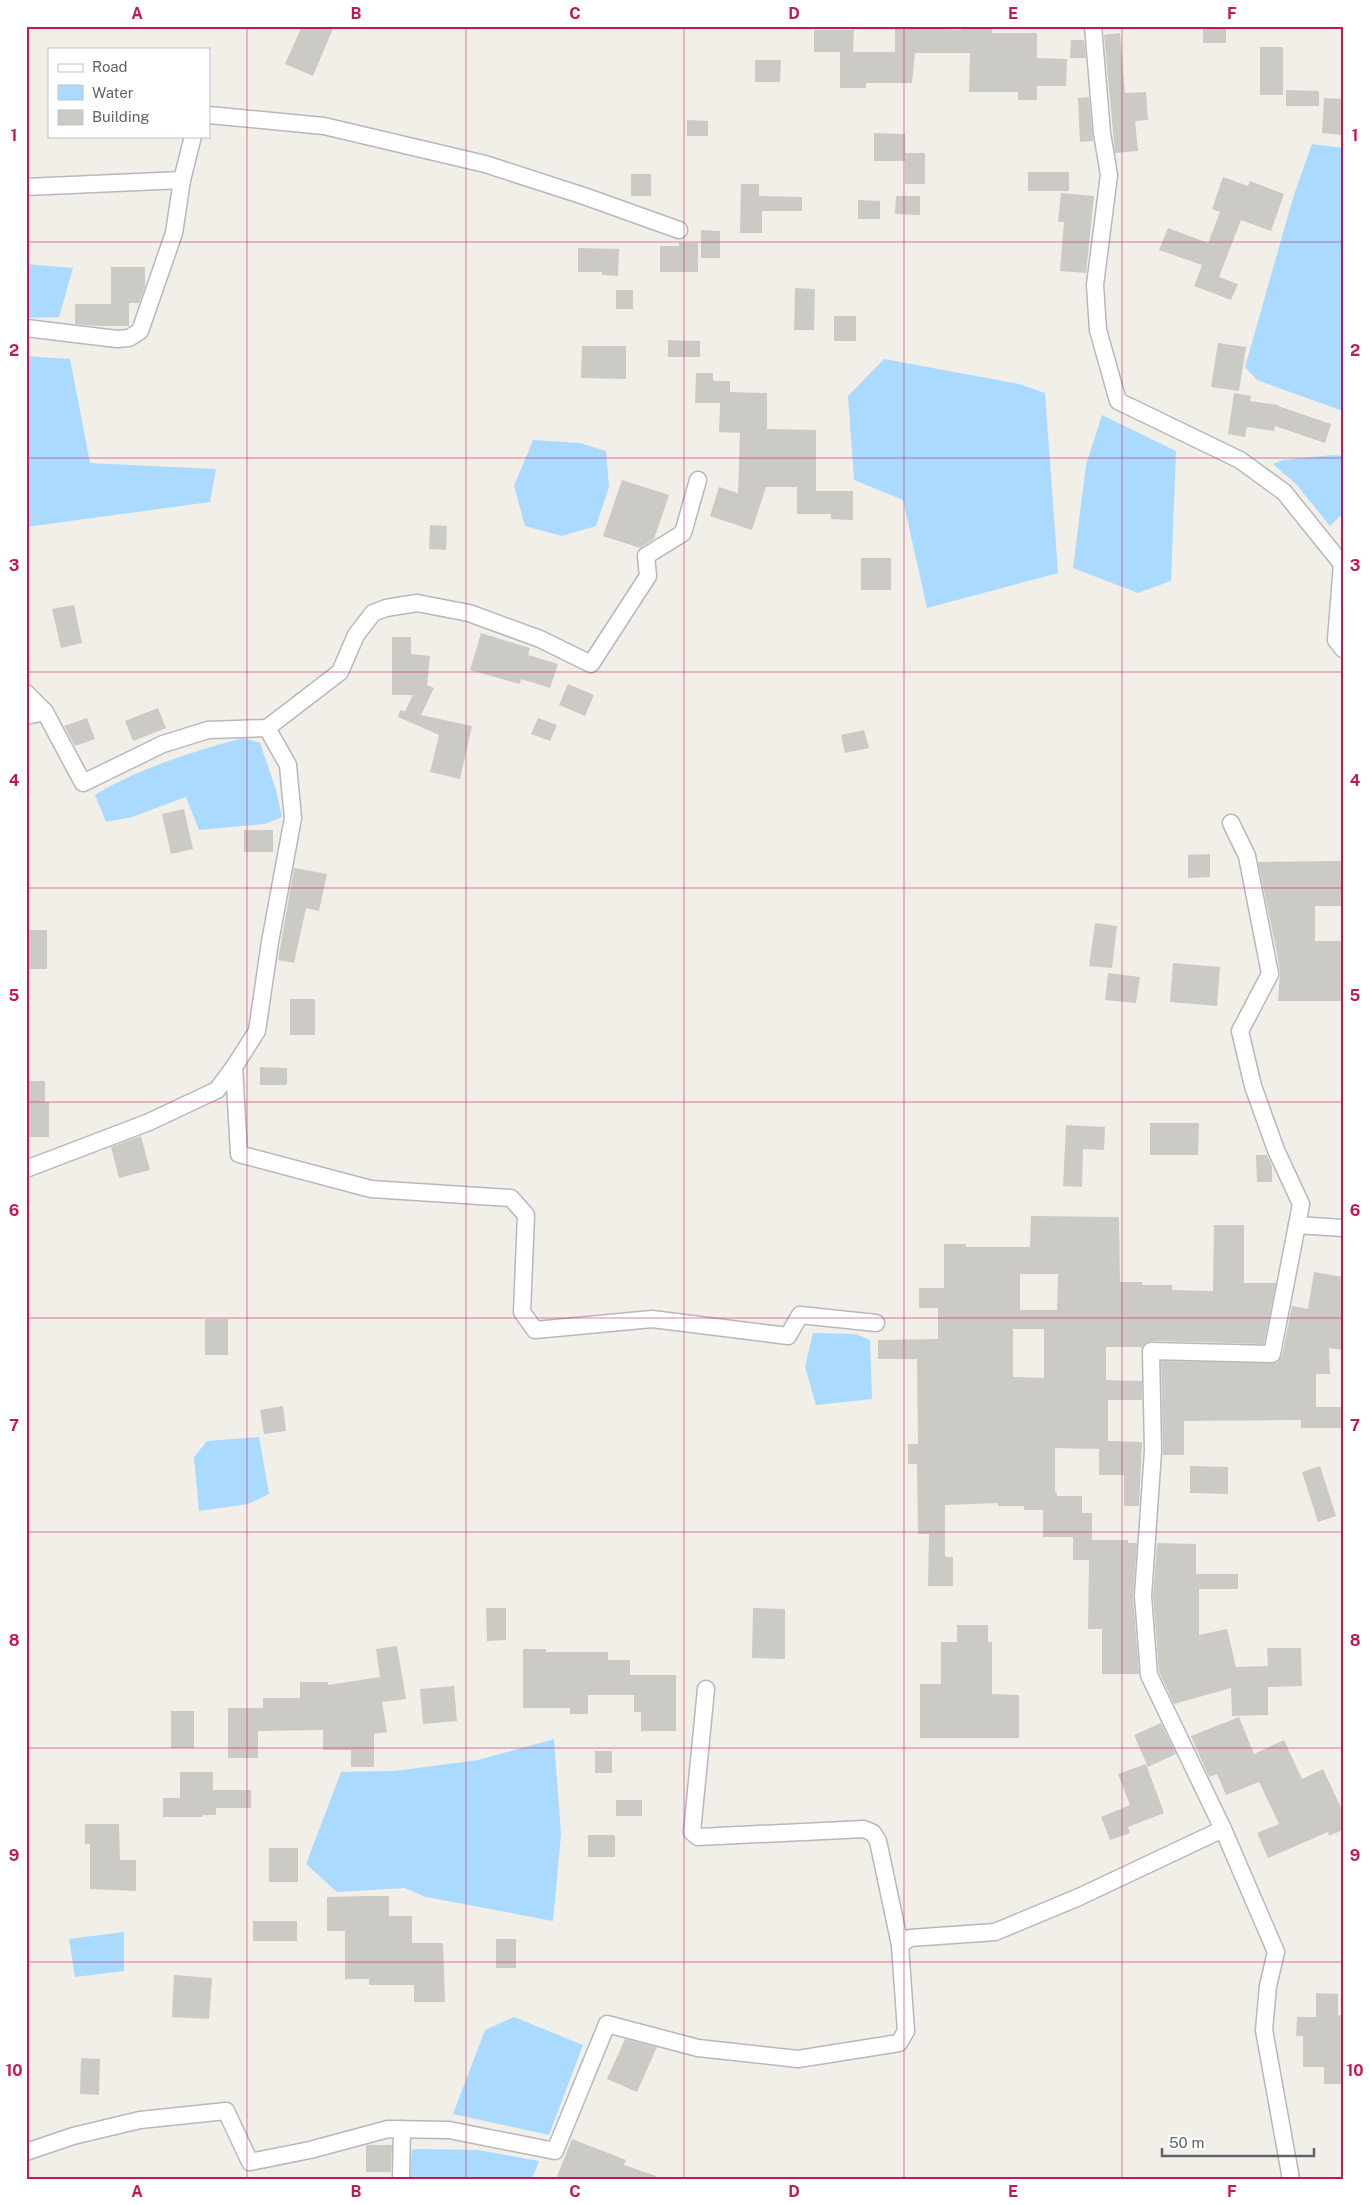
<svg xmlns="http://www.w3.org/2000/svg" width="1369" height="2205" font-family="'Public Sans',sans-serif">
  <rect width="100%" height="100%" fill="#f1efe8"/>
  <g fill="#aadaff">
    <path d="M1312,144L1343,148V411L1257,380L1245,367L1293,198Z"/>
    <path d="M26,264L73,268L59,317L26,318Z"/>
    <path d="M26,356L70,359L90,463L216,469L210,502L26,527Z"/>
    <path d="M884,359L1019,384L1045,393L1058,573L927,608L903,500L854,480L848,396Z"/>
    <path d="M1102,415L1176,451L1171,581L1138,593L1073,568L1086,465Z"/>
    <path d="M533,440L580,443L606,451L609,487L596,526L562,536L525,526L514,486Z"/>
    <path d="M1333,455L1343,456V513L1330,526L1297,485L1273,464L1283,460Z"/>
    <path d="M243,738L260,743L276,790L282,817L265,824L199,830L186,797L132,817L106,822L95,795C141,767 192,752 243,738Z"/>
    <path d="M813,1333L855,1334L870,1340L872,1399L816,1405L805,1367Z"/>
    <path d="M259,1437L269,1494L248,1504L199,1511L194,1457L207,1441Z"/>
    <path d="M554,1739L561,1834L553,1921L426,1897L405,1888L337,1892L306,1864L341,1772L395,1771L478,1760Z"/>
    <path d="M124,1932V1971L75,1977L69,1939Z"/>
    <path d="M514,2017L583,2045L549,2135L453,2114L485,2030Z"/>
    <path d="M417,2149L478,2150L539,2161L532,2179H410L412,2150Z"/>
  </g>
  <g fill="#cccac5" fill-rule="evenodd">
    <path d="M302,26H334L313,76L285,64Z"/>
    <path d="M895,26L961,30V26H992V33H1037V58L1067,59L1066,86H1037V100H1018V92H969L970,53H915L912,83H866V88H840V52H814V30H854L853,52H895Z"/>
    <rect x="1203" y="26" width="23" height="17"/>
    <path d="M1120,33L1125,93L1146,92L1148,120L1135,121L1138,151L1115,153L1104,35Z"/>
    <path d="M1071,40H1084L1086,58H1070Z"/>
    <rect x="1260" y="47" width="23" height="48"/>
    <path d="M755,60H781L780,82H755Z"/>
    <path d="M1286,90L1319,91V106H1286Z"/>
    <path d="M1089,97L1093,141L1080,142L1078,98Z"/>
    <path d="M1324,98L1343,99V135L1322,133Z"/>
    <path d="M687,120L708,121V136H687Z"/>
    <path d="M874,133L905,134V161H874Z"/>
    <rect x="905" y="153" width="20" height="31"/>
    <rect x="1028" y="172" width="41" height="19"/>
    <rect x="631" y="174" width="20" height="22"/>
    <path d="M1223,177L1248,186L1250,181L1284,194L1271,231L1241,220L1219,277L1238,284L1231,300L1194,286L1202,265L1159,250L1168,228L1208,243L1220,212L1212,209Z"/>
    <path d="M741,184H759V196L802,197V211H762V233H740Z"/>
    <path d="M1061,193L1094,196L1086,273L1060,271L1064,222H1058Z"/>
    <path d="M896,196H920V215L895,214Z"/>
    <path d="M858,200L880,201V219H858Z"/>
    <path d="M701,230L720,231V258H701Z"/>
    <path d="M679,243H698V272H660V246H679Z"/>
    <path d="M578,248L619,249L618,276L602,275V272H578Z"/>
    <path d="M111,267H145V287L139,303H129V326H97L75,324V304H111Z"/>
    <path d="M795,288L815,289L814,330H794Z"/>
    <rect x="616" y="290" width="17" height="19"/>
    <rect x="834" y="316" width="22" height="25"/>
    <path d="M668,340L700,341V357H668Z"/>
    <path d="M1218,343L1246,347L1239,391L1211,387Z"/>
    <path d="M582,346H626V379L581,378Z"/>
    <path d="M696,373H713V381H730V392L767,393V429L816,430V491H853V520L831,519V514H797V487H766L752,530L710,516L719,487L738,493L740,433L719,432L720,403H695Z"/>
    <path d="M1234,393L1251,396L1250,401L1278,405V406L1331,424L1325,443L1275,426L1274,431L1247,427L1245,437L1228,434Z"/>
    <path d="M622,480L669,495L654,539L640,548L603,536Z"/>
    <path d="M430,525L447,526L446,550L429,549Z"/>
    <rect x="861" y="558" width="30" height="32"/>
    <path d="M74,605L82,643L61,648L52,609Z"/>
    <path d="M481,633L530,648L528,655L558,664L550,688L521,679L520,684L470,670Z"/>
    <path d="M392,637H411V654L430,656L427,685L434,688L421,715L472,726L460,779L430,772L439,735L398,717L400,710L405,711L413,695H392Z"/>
    <path d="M568,684L594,695L585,716L559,705Z"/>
    <path d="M158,708L166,728L133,741L125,721Z"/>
    <path d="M87,718L95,739L75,746L64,726Z"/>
    <path d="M538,718L557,725L550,741L531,734Z"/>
    <path d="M864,730L869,748L845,753L841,735Z"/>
    <path d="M184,809L193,849L171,854L162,814Z"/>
    <rect x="244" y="830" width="29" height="22"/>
    <path d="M1210,854V877L1188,878V855Z"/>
    <path d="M1342,861V906H1315V941H1343V1001H1278L1280,973L1277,953L1258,862Z"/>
    <path d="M294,868L327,874L319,911L306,908L294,963L278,960Z"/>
    <path d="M1095,923L1117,926L1112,968L1089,966Z"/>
    <rect x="26" y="930" width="21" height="39"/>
    <path d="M1173,963L1220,967L1217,1006L1170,1002Z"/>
    <path d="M1108,973L1140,977L1136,1003L1105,1000Z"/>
    <rect x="290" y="999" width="25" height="36"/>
    <path d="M260,1067L287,1068V1085H260Z"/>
    <path d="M26,1081H45V1102H49V1137H26Z"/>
    <path d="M1150,1123H1199L1198,1155H1150Z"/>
    <path d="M1066,1125L1105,1127L1104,1150L1083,1149L1082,1187L1063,1186Z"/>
    <path d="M141,1136L150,1170L119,1178L111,1147Z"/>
    <path d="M1256,1155H1267L1272,1166V1182H1257Z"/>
    <path d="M1031,1216L1119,1217L1120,1282H1142V1285H1172V1290L1213,1291L1214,1225H1244V1283H1276L1264,1344L1151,1341L1146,1343L1142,1347H1106V1380L1142,1381V1400H1108V1441L1142,1442L1139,1506H1124V1475H1099V1449L1055,1448V1492L1057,1493V1496H1082V1513H1092V1540H1128V1543H1137L1133,1597L1139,1674H1102V1629H1088L1089,1560H1073V1537H1043V1510H1024V1506H998V1503L945,1505V1557H953V1586H928L929,1534H918L917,1464H908V1444H918L917,1359H878V1340L938,1339V1308H919V1288H944V1244H966V1247H1030ZM1020,1274H1058L1057,1310H1020ZM1013,1329H1044V1378L1013,1377Z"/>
    <path d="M1314,1272L1343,1277V1350L1329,1348L1330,1374H1316V1407H1342V1428H1301V1420L1184,1421V1455H1163L1161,1361L1277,1363L1282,1356L1292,1306L1308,1309Z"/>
    <rect x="205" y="1319" width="23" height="36"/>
    <path d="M283,1406L286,1431L264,1434L260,1410Z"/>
    <path d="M1190,1466L1228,1467V1494L1190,1493Z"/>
    <path d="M1320,1466L1336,1516L1318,1522L1302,1472Z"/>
    <path d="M1157,1543L1196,1544V1574H1238V1589H1199V1635L1227,1629L1236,1667L1268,1666L1267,1648H1301L1302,1686L1268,1687V1715L1232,1716L1231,1688L1174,1704L1159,1672L1153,1596Z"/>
    <path d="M486,1608H506V1640L487,1641Z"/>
    <path d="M753,1608L785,1609V1659L752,1658Z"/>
    <path d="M957,1625H988V1642H992V1694L1019,1695V1738H920V1684H941V1642H957Z"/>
    <path d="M397,1646L406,1699L382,1702L387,1732L374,1734V1767H351V1750H323V1730L258,1731V1758H228V1708H263V1698H300V1682H328V1685L380,1677L376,1649Z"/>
    <path d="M523,1649H546V1652H608V1660H630V1675H676V1731H641V1712H634V1695H588V1714H570V1708H523Z"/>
    <path d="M454,1686L457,1721L423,1724L420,1689Z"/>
    <rect x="171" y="1711" width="23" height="37"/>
    <path d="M1239,1717L1254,1754L1284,1740L1302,1779L1323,1769L1343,1812V1830L1329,1836L1328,1832L1268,1858L1257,1833L1279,1824L1259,1782L1226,1795L1217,1774L1209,1777L1191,1736Z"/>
    <path d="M1161,1723L1176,1754L1148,1767L1134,1735Z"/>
    <rect x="595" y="1751" width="17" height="22"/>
    <path d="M1146,1764L1164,1813L1128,1827L1130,1833L1110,1840L1101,1817L1130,1805L1118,1774Z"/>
    <path d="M180,1772H213V1790H251V1808H216V1815H203V1817H163V1798H180Z"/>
    <rect x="616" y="1800" width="26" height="16"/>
    <path d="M85,1824H119L120,1860H136V1891L90,1889V1844H85Z"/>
    <rect x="588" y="1835" width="27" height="22"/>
    <rect x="269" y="1848" width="29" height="34"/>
    <path d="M368,1896H389V1916H412V1943H443L445,2002H414V1985H369V1979H345V1931H327V1897Z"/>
    <rect x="253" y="1921" width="44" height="20"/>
    <rect x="496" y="1939" width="20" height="29"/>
    <path d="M174,1975L212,1978L209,2019L172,2017Z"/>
    <path d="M1316,1993L1338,1994V2015L1343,2016V2084H1324V2067H1303V2036H1296L1297,2017H1316Z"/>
    <path d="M625,2039L657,2047L637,2092L607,2079Z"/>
    <path d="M81,2058L100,2059L99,2095L80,2094Z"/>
    <path d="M572,2139L626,2160L624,2165L656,2176L655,2179H556Z"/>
    <path d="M366,2145H392L391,2172H366Z"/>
  </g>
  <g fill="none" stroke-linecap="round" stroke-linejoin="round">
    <defs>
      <g id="minor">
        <path d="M1093,26L1102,133L1109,175L1095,285L1098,330L1118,401L1240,460L1284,492L1342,564L1336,640L1343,649"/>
        <path d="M209,115L324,126L485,164L584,196L679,230"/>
        <path d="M26,187L182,180"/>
        <path d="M26,328L117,339L129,338L140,331L174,233L182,180L193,136"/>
        <path d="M26,693L45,712"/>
        <path d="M26,716L45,712L83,783L163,744L208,730L267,728L288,765L293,818L270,942L257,1031L234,1067"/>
        <path d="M267,728L340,672L356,635L373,613L386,608L417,603L469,613L540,639L591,664L648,576L646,556L683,533L698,480"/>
        <path d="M1231,823L1247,856L1270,974L1240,1031L1253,1086L1276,1150L1301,1204L1297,1225"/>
        <path d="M26,1169L149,1122L217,1090L234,1067L239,1154L371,1189L511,1198L526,1215L522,1312L535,1330L652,1319L788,1336L800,1315L876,1323"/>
        <path d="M706,1689L692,1832L698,1837L864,1829L873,1833L878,1841L900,1945"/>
        <path d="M26,2152L73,2136L140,2120L226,2111L250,2162L310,2150L388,2129L449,2130L555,2151L607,2024L698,2048L798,2059L899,2043L906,2031L900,1945L910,1938L995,1932L1079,1897L1223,1829"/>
        <path d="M401,2179L402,2129"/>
        <path d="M1291,2179L1264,2030L1268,1986L1276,1952L1223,1829L1149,1675L1143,1596L1153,1451L1151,1351L1272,1354L1297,1225L1343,1228"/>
      </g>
    </defs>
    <use href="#minor" stroke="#b5b8bc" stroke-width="19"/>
    <use href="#minor" stroke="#fff" stroke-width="16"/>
  </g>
  <path fill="none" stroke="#c2185b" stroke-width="1" stroke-opacity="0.55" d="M247,26V2179M466,26V2179M684,26V2179M904,26V2179M1122,26V2179M26,242H1343M26,458H1343M26,672H1343M26,888H1343M26,1102H1343M26,1318H1343M26,1532H1343M26,1748H1343M26,1962H1343"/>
  <rect width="1369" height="2205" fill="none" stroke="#ffffff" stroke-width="55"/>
  <rect x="48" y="48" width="162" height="90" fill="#ffffff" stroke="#bfc1c3"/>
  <rect x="58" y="64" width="25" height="8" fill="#ffffff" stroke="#bfc1c3"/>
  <text x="92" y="72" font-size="15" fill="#5f6368">Road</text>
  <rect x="58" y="85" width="25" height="15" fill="#aadaff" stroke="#bfc1c3"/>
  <text x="92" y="98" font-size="15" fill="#5f6368">Water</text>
  <rect x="58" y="110" width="25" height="15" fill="#cccac5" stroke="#bfc1c3"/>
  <text x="92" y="122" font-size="15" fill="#5f6368">Building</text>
  <path d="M1162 2148v8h152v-8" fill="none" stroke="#5f6368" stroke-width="2.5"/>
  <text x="1169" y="2148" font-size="15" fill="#5f6368" stroke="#ffffff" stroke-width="4" paint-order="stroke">50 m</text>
  <rect x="28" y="28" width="1314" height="2150" fill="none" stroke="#c2185b" stroke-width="2"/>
  <g font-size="16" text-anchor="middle" font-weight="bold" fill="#c2185b">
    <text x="137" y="19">A</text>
    <text x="356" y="19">B</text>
    <text x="575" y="19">C</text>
    <text x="794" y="19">D</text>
    <text x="1013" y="19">E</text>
    <text x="1232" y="19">F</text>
    <text x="14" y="141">1</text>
    <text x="1355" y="141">1</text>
    <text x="14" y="356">2</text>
    <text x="1355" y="356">2</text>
    <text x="14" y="571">3</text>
    <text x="1355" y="571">3</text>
    <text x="14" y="786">4</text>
    <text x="1355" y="786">4</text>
    <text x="14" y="1001">5</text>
    <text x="1355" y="1001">5</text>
    <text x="14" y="1216">6</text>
    <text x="1355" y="1216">6</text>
    <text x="14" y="1431">7</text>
    <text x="1355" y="1431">7</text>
    <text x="14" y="1646">8</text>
    <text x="1355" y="1646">8</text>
    <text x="14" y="1861">9</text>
    <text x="1355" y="1861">9</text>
    <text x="14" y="2076">10</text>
    <text x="1355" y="2076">10</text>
    <text x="137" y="2197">A</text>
    <text x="356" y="2197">B</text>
    <text x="575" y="2197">C</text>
    <text x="794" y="2197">D</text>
    <text x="1013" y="2197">E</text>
    <text x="1232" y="2197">F</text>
  </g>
</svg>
